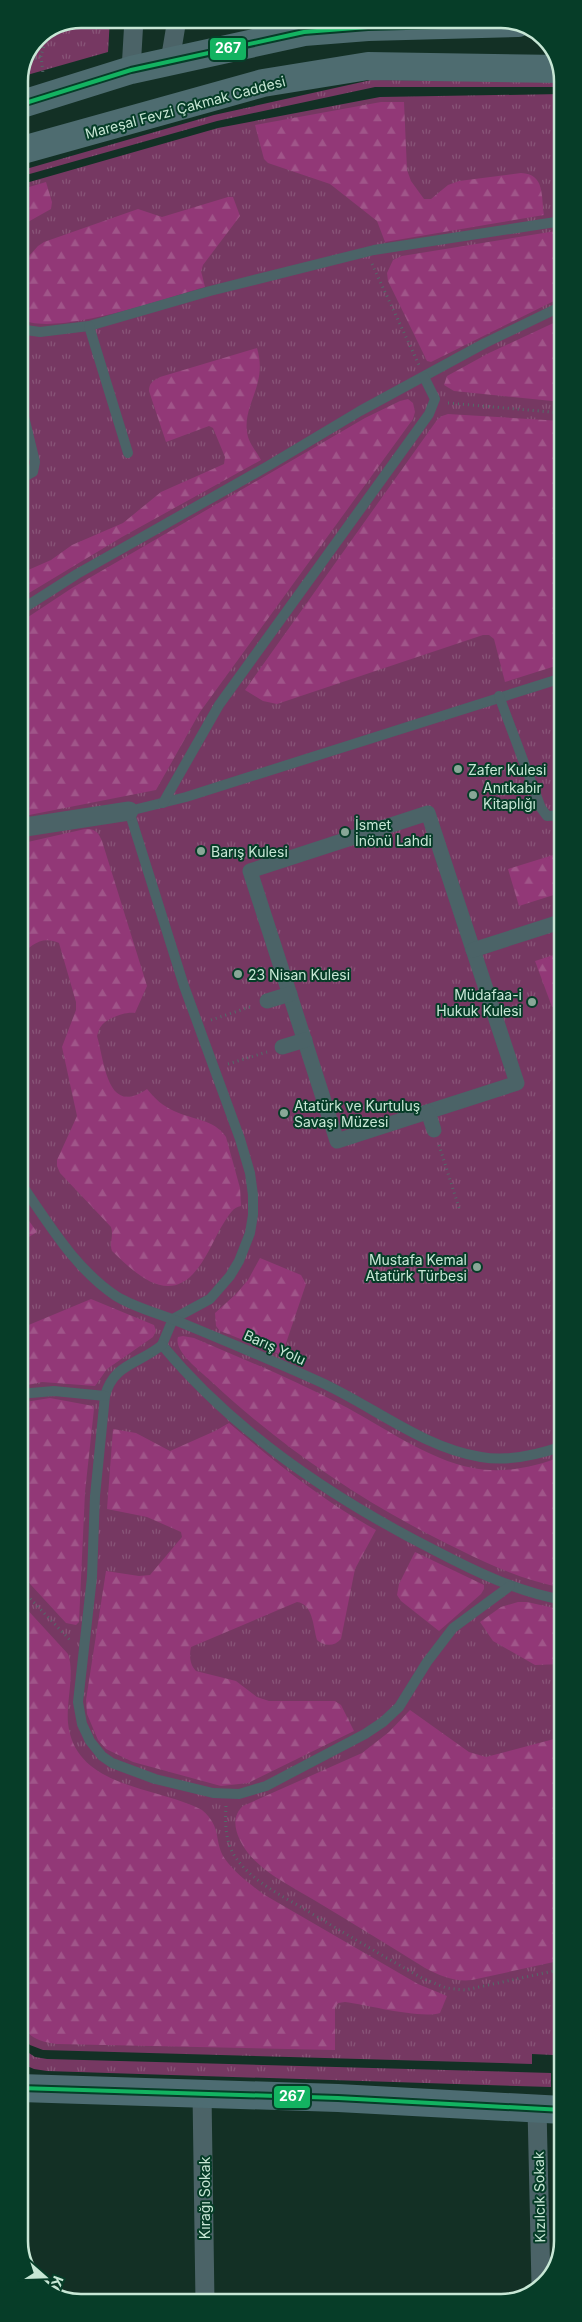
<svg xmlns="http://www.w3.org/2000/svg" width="582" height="2322" font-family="Inter,sans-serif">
  <defs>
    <pattern id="grass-tufts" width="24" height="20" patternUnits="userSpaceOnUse" patternTransform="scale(1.25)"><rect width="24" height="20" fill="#763862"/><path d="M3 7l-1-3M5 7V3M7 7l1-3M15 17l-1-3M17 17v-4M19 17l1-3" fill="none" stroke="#885578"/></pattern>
    <pattern id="forest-firs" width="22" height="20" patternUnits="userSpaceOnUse" patternTransform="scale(1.25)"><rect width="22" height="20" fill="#923877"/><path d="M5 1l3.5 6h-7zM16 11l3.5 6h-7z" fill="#a05589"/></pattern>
  </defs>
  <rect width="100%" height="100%" fill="#133025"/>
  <g fill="url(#grass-tufts)">
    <path d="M80,19H110L108,52L20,77L37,37Z"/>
    <path d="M371,80L562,81V87H375L217,121L19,177V171L214,115Z"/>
    <path d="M562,94L563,2065L553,2064V2055L532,2054V2064L43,2050L30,2045L20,2035L19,185L218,128L380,97Z"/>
    <path d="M20,2047L35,2057L47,2059L551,2073V2087L47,2071L34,2069L20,2063Z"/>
  </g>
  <g fill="url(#forest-firs)">
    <path d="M381,102H404L407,170L411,181L424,199H431L448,185L459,181L521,173C545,174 541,195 544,215L385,242L377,221L330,184L268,163L264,159L255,125Z"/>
    <path d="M46,182L52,202L51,209L19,227V190Z"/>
    <path d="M228,197H233L240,216L203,265L201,271L205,287C166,298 51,339 19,318V267L38,246L44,242L138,209L162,217Z"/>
    <path d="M562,230V297L431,362L427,361L388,281L387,273L393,260L402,256Z"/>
    <path d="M562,319V402L454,391L444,385L447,376L489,353Z"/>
    <path d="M257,348C268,385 243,403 247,432C248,442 256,451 261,460L122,537L19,599V574L51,560L72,545L123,523L161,492L224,464L225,457L213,428L209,426L166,442L149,391C149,383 153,381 160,377Z"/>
    <path d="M408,399L413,403L415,412L413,419L200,712L156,790L19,817V623L72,588L365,418L400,401Z"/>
    <path d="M448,414L562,421V664L505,682L494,639L489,635H483L277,704L263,701L245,690L437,420L442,416Z"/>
    <path d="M85,829C96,829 98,832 102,841L147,986L135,1013C126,1011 108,1018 102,1025C99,1028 98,1033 97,1036C105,1063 107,1117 147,1089C155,1099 163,1106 174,1111C193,1120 214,1119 226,1137L240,1188L241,1206C233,1207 229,1215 225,1221C215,1236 209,1254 198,1268C169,1307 136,1274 112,1251C109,1243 114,1236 111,1227L60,1173L57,1166V1160L77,1116L62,1047L76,1010V1002L59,943C42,935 31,945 19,957V844Z"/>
    <path d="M563,852V892L519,906L508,869Z"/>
    <path d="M563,952V1004L552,1007L535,961Z"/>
    <path d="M19,1207L37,1232L19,1243Z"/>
    <path d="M260,1258L301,1275L306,1284L282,1355L220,1331L216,1326L215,1313L236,1294L248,1280Z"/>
    <path d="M91,1299L154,1325L156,1331L153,1337L107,1369L95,1386L42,1382L19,1387V1329Z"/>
    <path d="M183,1336L194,1338C243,1359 293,1379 340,1404C381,1425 428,1460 473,1468C503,1474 535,1467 563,1456V1588C526,1581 494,1567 460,1550C370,1507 286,1451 213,1383C203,1373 173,1352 178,1337Z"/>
    <path d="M50,1398L93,1406L94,1409L85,1492L79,1622L76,1625L66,1623L20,1573L19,1403Z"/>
    <path d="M229,1423C275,1462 323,1501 376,1530L355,1569L341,1639C334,1647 324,1646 317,1640C313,1626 313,1604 297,1602L191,1647C189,1656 190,1665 196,1671L236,1681L257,1697L269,1701H335L341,1705L354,1731L248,1783L221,1786L133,1762L106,1749L98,1740L87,1714L86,1700L106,1571L139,1576L150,1575L182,1537L181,1532L147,1517L107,1509L113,1429L136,1433L170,1451L215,1431Z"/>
    <path d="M415,1552L484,1585V1589L481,1594L439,1631L401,1601L397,1595L399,1584Z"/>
    <path d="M518,1602H527L563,1610V1664L535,1665L493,1641L480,1622L501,1607Z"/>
    <path d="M23,1605L68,1654C75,1673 66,1702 68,1723C75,1789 157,1786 202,1810C223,1828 213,1841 225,1859C235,1873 250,1884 263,1894L418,1984L447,1996L440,2013C420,2019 368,2005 345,2002L338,2003L335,2008V2050L57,2044C39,2042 30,2038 20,2023V1608Z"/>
    <path d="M410,1710L469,1752L486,1757L554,1739L563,1733V1960L472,1980C455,1982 440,1976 425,1968C388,1945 351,1922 314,1900C291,1886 265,1874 248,1853C238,1840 228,1819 243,1806L362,1753L389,1732Z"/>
  </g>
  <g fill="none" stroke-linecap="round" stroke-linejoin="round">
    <g stroke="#546969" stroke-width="3" stroke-dasharray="1 4" stroke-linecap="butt">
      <path d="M41,56L43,73"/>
      <path d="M26,63L41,56L48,32"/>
      <path d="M372,264L419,365"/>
      <path d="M448,403L562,413"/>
      <path d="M211,1020L253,1006"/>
      <path d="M228,1064L267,1052"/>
      <path d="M439,1145L459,1208"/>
      <path d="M20,1588L71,1641"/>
      <path d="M226,1806C225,1823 225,1843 236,1858C252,1881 282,1896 306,1910C344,1933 383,1956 422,1978L446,1988L465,1990L563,1969"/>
    </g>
    <g stroke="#4b6367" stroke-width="10">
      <path d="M19,326L26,330L40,332L89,326L210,291L374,250L562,221"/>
      <path d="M89,326L128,453"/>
      <path d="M19,396L35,462L33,472L19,480"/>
      <path d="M19,611L77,574L268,466L360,411L485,343L562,306"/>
      <path d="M562,678L186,797L129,811L184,986L240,1139L250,1173L253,1195V1215L250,1233L239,1261L230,1276L210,1299L173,1319L162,1345C235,1433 335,1500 436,1551C476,1572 518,1592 563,1600"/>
      <path d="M499,696L541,808L547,816L563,815"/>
      <path d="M163,803L219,705L429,414L435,399L424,377"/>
      <path d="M19,1181C48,1222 74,1268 116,1296C135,1308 161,1314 182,1323C228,1342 273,1361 318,1381C372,1405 421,1447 481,1457C508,1462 537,1455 563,1446"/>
      <path d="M162,1345C139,1364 113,1364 105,1396L95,1496L92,1577L78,1702L82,1724L90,1741L102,1756L112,1763L155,1779L213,1793L239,1794L266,1786L365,1734L383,1722L399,1707L427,1662L453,1628L510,1586"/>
      <path d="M19,1394L54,1391L105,1396"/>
    </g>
    <g stroke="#4b6367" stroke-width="15">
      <path d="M428,813L517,1083L337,1141L250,871Z"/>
      <path d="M473,950L563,921"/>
      <path d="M267,1001L290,994"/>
      <path d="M282,1047L305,1040"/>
      <path d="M428,1112L434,1130"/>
    </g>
    <g stroke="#4b6367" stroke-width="19">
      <path d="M170,61L177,19"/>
      <path d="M131,70L134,19"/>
      <path d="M19,828L129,811"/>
      <path d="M202,2093L205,2303"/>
      <path d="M537,2108L541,2286"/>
    </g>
    <path stroke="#4d6c72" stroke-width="28" d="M20,2088L338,2098L563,2110"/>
    <g stroke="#4e6c70" stroke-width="28">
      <path d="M19,105L131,70L304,32L368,27L518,23"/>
      <path d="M19,151L263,83L368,66L562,69"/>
    </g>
    <defs>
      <g id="bus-1">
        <path d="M19,105L131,70L304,32L368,27L518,23"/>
        <path d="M20,2088L338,2098L563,2110"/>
      </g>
    </defs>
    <use href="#bus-1" stroke="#063d28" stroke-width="8"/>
    <use href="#bus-1" stroke="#13b361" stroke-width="4"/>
  </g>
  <g fill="#88a797" stroke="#063d28" stroke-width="2">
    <circle cx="458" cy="769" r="5"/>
    <circle cx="473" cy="795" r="5"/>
    <circle cx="345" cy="832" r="5"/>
    <circle cx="201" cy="851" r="5"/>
    <circle cx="238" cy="974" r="5"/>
    <circle cx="532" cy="1002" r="5"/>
    <circle cx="284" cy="1113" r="5"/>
    <circle cx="477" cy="1267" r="5"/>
  </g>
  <g text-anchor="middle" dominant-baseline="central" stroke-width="4" stroke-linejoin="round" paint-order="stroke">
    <g font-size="14" fill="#c7e7d5" stroke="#063d28">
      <text transform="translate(185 107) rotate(-15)">Mareşal Fevzi Çakmak Caddesi</text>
      <text transform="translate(275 1347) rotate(24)">Barış Yolu</text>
      <text transform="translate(539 2197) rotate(-91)">Kızılcık Sokak</text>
      <text transform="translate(204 2198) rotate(-90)">Kırağı Sokak</text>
    </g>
    <g font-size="14" fill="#c7e7d5" stroke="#063d28" text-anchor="start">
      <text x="468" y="769">Zafer Kulesi</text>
      <text x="483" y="787">Anıtkabir<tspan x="483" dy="16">Kitaplığı</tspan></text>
      <text x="355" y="824">İsmet<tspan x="355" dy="16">İnönü Lahdi</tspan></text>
      <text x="211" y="851">Barış Kulesi</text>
      <text x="248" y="974">23 Nisan Kulesi</text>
      <text x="522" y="994" text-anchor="end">Müdafaa-i<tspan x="522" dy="16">Hukuk Kulesi</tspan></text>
      <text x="294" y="1105">Atatürk ve Kurtuluş<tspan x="294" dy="16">Savaşı Müzesi</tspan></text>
      <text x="467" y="1259" text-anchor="end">Mustafa Kemal<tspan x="467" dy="16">Atatürk Türbesi</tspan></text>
    </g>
  </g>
  <path d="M0 0H582V2322H0ZM81 28H501A53 53 0 0 1 554 81V2241A53 53 0 0 1 501 2294H81A53 53 0 0 1 28 2241V81A53 53 0 0 1 81 28Z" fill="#063d28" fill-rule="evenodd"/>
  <path fill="none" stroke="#c7e7d5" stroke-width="2.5" d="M81 28H501A53 53 0 0 1 554 81V2241A53 53 0 0 1 501 2294H81A53 53 0 0 1 28 2241V81A53 53 0 0 1 81 28Z"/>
  <g stroke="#063d28" stroke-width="2">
    <rect x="209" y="37" width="38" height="24" rx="5" fill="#13b361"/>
    <rect x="273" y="2085" width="38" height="24" rx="5" fill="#13b361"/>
  </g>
  <g font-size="14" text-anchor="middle" font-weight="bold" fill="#fff">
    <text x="228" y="53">267</text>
    <text x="292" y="2101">267</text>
  </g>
  <g transform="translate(45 2277) rotate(110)" stroke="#063d28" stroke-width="4" paint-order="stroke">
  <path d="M0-4L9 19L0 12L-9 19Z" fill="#c7e7d5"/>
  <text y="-8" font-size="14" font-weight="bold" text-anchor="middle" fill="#c7e7d5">K</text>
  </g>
</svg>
